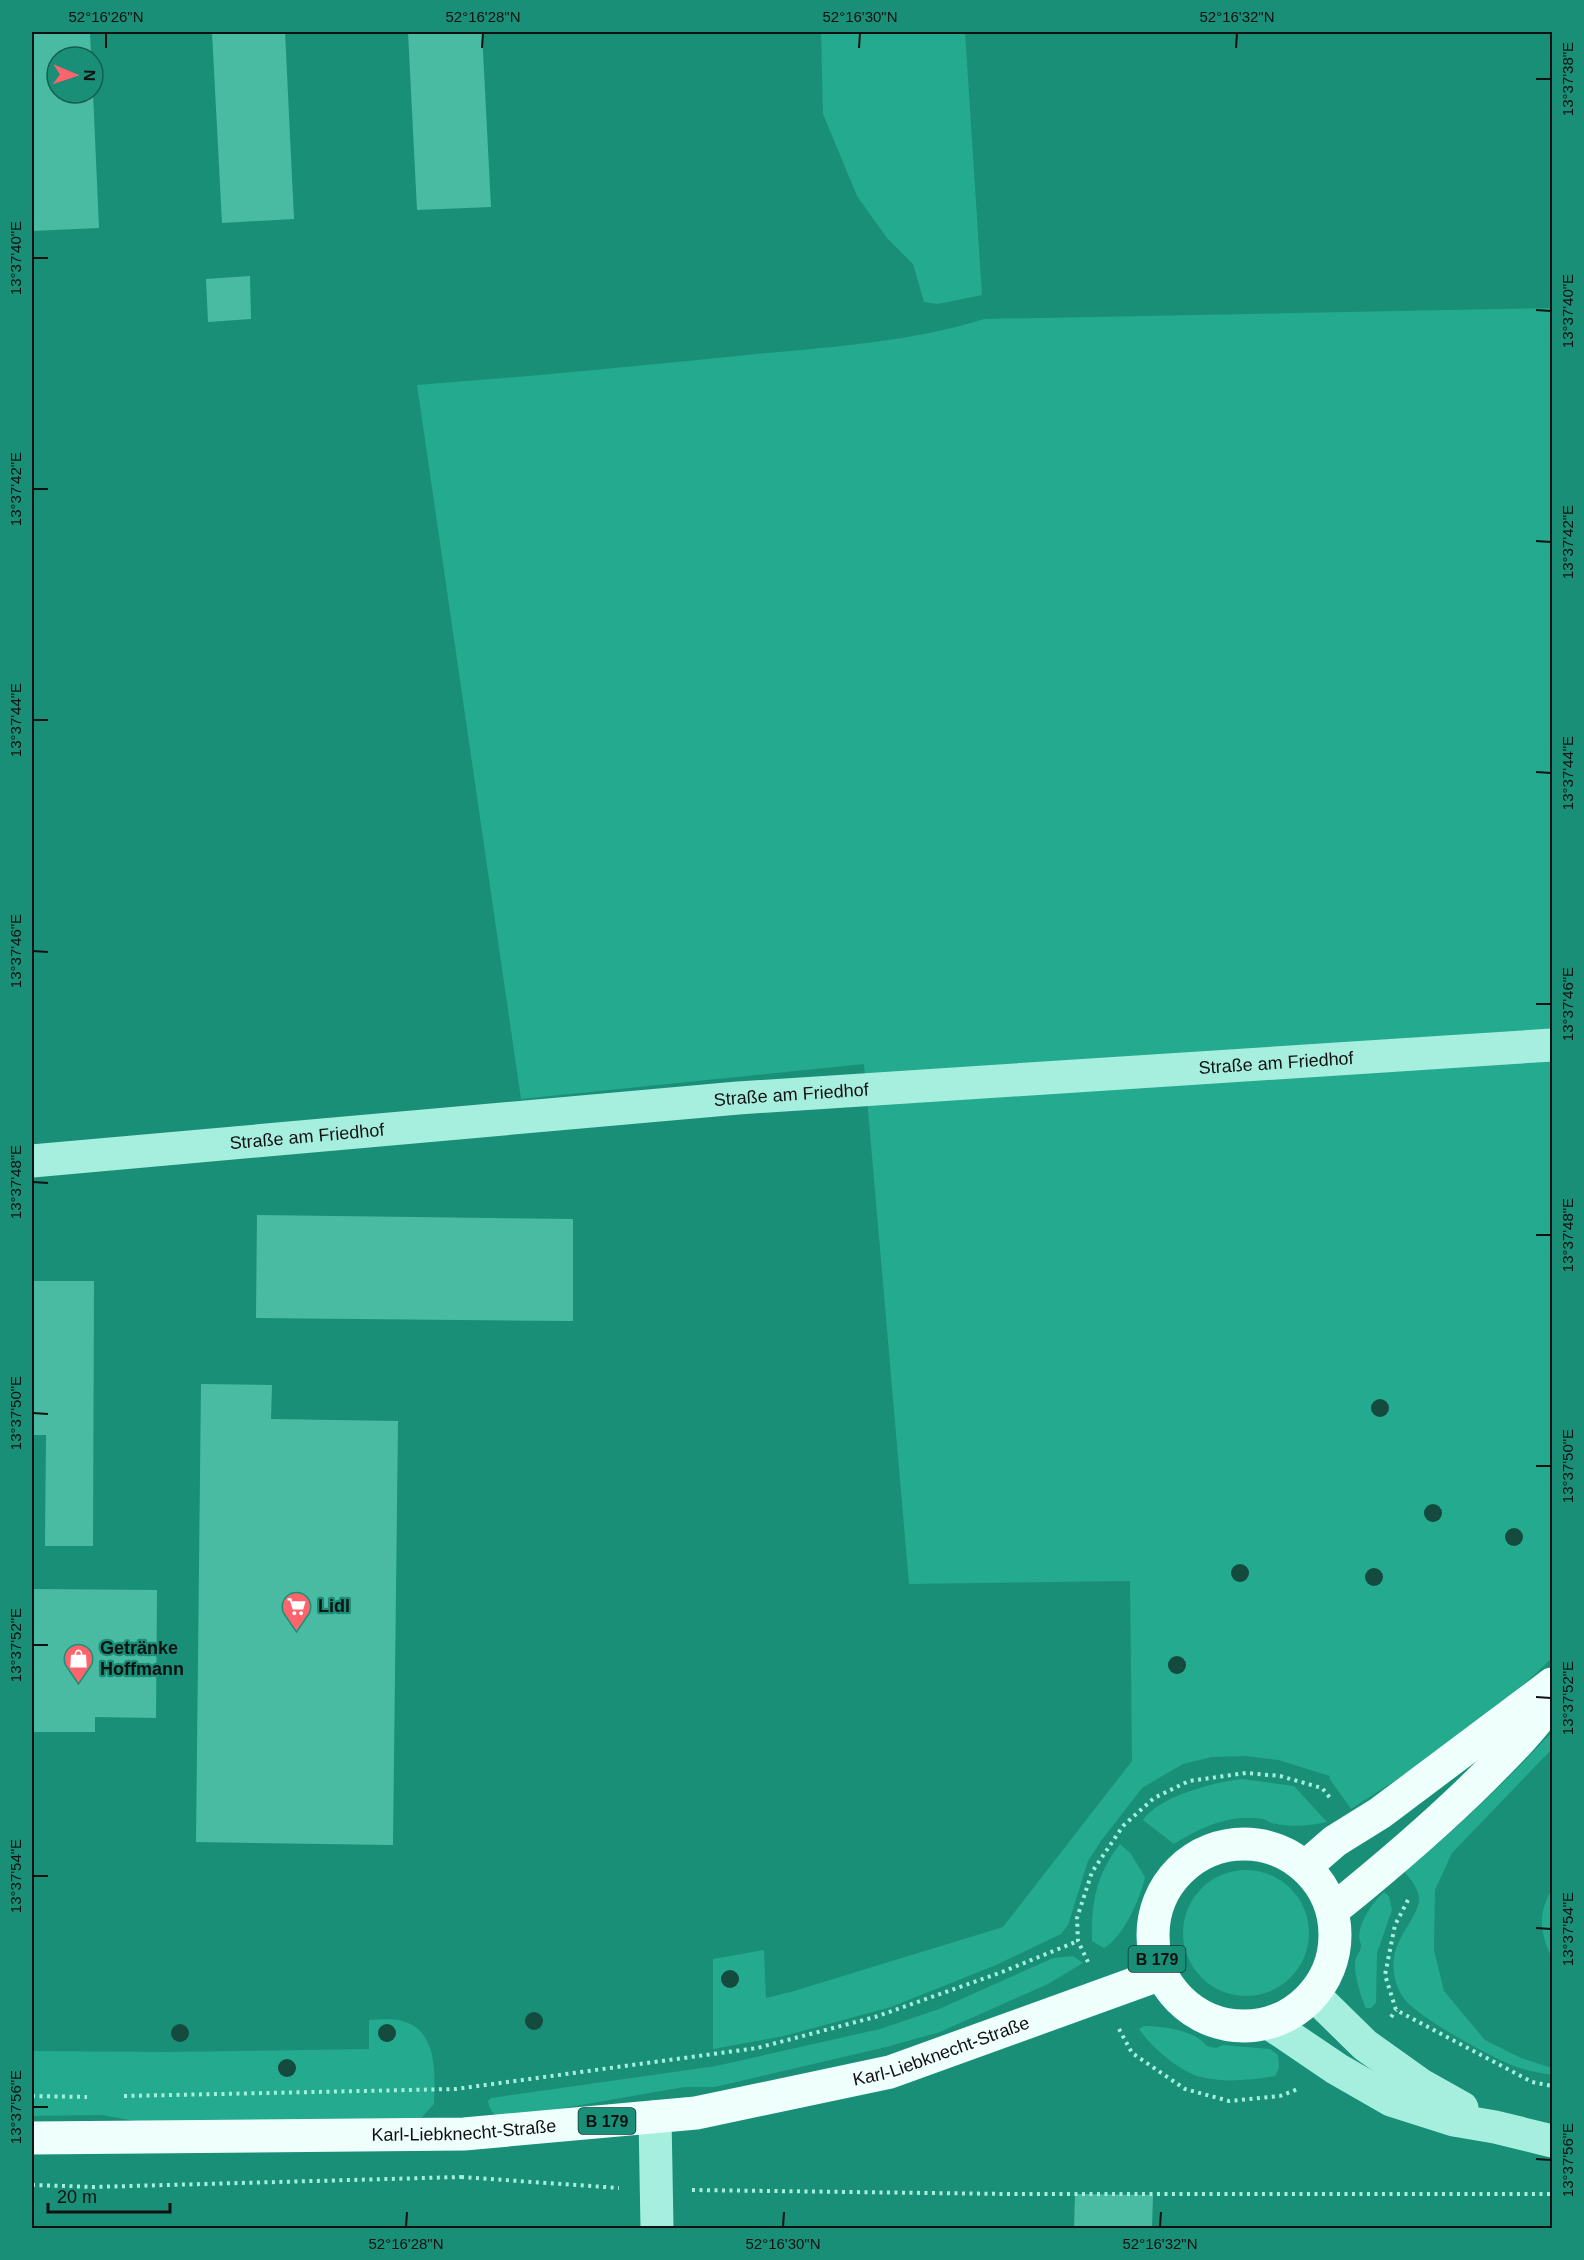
<svg xmlns="http://www.w3.org/2000/svg" width="1584" height="2260" font-family="Helvetica,sans-serif">
  <rect width="100%" height="100%" fill="#198f78"/>
  <g fill="#24aa8e">
    <path d="M821,32H965L982,295L938,304L924,302L913,264L887,238L857,196L823,114Z"/>
    <path d="M1552,308V1658C1492,1717 1422,1764 1351,1809L1329,1778L1330,1776L1278,1760L1246,1756L1212,1757L1183,1764L1142,1788L1101,1841L1088,1861L1068,1925L1061,1934L996,1965L891,2007L784,2036L713,2049V1959L764,1950L766,1998L794,1991L1003,1927L1132,1761L1130,1581L909,1584L864,1064L521,1099L417,385C527,377 637,366 747,355C827,347 907,343 984,319Z"/>
    <path d="M1552,1732V1749L1452,1853L1435,1890L1434,1950L1444,1991L1485,2040L1521,2058L1552,2068V2075C1541,2073 1528,2071 1517,2067C1492,2058 1423,2020 1406,2001C1396,1990 1392,1972 1394,1958C1396,1937 1419,1915 1419,1899C1419,1888 1410,1879 1404,1871C1458,1829 1505,1782 1552,1732Z"/>
    <path d="M1242,1779L1294,1786L1327,1822C1311,1826 1292,1827 1276,1824C1271,1824 1267,1820 1263,1819C1231,1813 1199,1828 1174,1844L1143,1820C1159,1796 1215,1782 1242,1779Z"/>
    <path d="M1120,1844L1131,1854L1145,1877C1140,1899 1124,1936 1104,1948L1092,1941C1091,1902 1096,1875 1120,1844Z"/>
    <circle cx="1246" cy="1933" r="63"/>
    <path d="M1552,1889V1959C1540,1932 1537,1915 1552,1889Z"/>
    <path d="M1384,1892L1389,1896L1392,1910L1377,1953L1376,2003L1371,2008H1366C1361,1998 1352,1969 1356,1958C1358,1953 1361,1951 1361,1945C1361,1945 1359,1937 1359,1937C1360,1921 1372,1903 1384,1892Z"/>
    <path d="M1073,1956L1083,1963L1048,1984L940,2032L886,2047L715,2087H684L507,2118C495,2116 491,2114 488,2101L491,2098L716,2066L880,2029L939,2009L1053,1958Z"/>
    <path d="M369,2020C379,2020 392,2018 402,2021C438,2030 435,2074 434,2104L421,2118L408,2125L176,2128L101,2115L32,2116V2051L166,2052L369,2049Z"/>
    <path d="M1144,2026C1164,2026 1194,2030 1207,2046L1216,2048L1223,2045L1270,2049L1278,2055L1279,2068L1275,2076C1252,2080 1224,2083 1201,2077C1180,2072 1151,2047 1139,2029Z"/>
  </g>
  <g fill="#4abba3">
    <path d="M32,32H90L91,57H57V93H93L99,228L32,231Z"/>
    <path d="M212,32H285L294,219L222,223Z"/>
    <path d="M408,32H482L491,207L417,210Z"/>
    <path d="M250,276L251,319L208,322L206,279Z"/>
    <path d="M257,1215L573,1219V1321L256,1318Z"/>
    <path d="M32,1281H94L93,1546H45L46,1435H32Z"/>
    <path d="M201,1384L272,1385L271,1419L398,1421L393,1845L196,1842Z"/>
    <path d="M32,1589L157,1590L156,1718L95,1717V1732H32Z"/>
    <path d="M1075,2194L1153,2195L1152,2228H1074Z"/>
  </g>
  <g fill="none" stroke-linecap="round" stroke-linejoin="round">
    <g stroke="#a6efdf" stroke-width="4" stroke-dasharray="3 4.5" stroke-linecap="butt">
      <path d="M1408,1900L1395,1925L1385,1975L1396,2010L1532,2082L1552,2086"/>
      <path d="M1088,1962L1078,1941L1077,1918L1092,1872L1123,1826L1154,1798L1189,1781L1246,1773L1280,1776L1322,1788L1331,1799"/>
      <path d="M1391,2017L1396,2010"/>
      <path d="M1119,2029L1132,2053L1185,2089L1229,2101L1280,2096L1298,2089"/>
      <path d="M32,2096L87,2097"/>
      <path d="M124,2096L456,2089L757,2048L875,2017L1002,1972L1078,1941"/>
      <path d="M461,2177L619,2188"/>
      <path d="M32,2185L93,2187L461,2177V2175"/>
      <path d="M692,2190L1007,2194H1552"/>
    </g>
    <g stroke="#a6efdf" stroke-width="33">
      <path id="s1" d="M32,1161L738,1098L1552,1045"/>
      <path d="M1314,1995L1365,2045L1421,2085L1462,2108"/>
      <path d="M1269,2023L1337,2069L1391,2100L1454,2120L1495,2127L1552,2141"/>
      <path d="M655,2117L657,2228"/>
    </g>
    <g stroke="#eefffc" stroke-width="33">
      <circle cx="1244" cy="1935" r="91"/>
      <path d="M1305,1867L1335,1841L1380,1813L1552,1684"/>
      <path d="M1333,1910C1385,1868 1437,1824 1485,1776C1509,1752 1532,1729 1552,1701"/>
      <path id="s2" d="M32,2138L464,2134L696,2113L890,2072L1161,1974"/>
    </g>
  </g>
  <g fill="#154a3f">
    <circle cx="1380" cy="1408" r="9"/>
    <circle cx="1433" cy="1513" r="9"/>
    <circle cx="1514" cy="1537" r="9"/>
    <circle cx="1240" cy="1573" r="9"/>
    <circle cx="1374" cy="1577" r="9"/>
    <circle cx="1177" cy="1665" r="9"/>
    <circle cx="730" cy="1979" r="9"/>
    <circle cx="534" cy="2021" r="9"/>
    <circle cx="180" cy="2033" r="9"/>
    <circle cx="387" cy="2033" r="9"/>
    <circle cx="287" cy="2068" r="9"/>
  </g>
  <path fill="none" stroke="#111" stroke-width="2" d="M106,48V33M482,48L483,33M859,48L860,33M1236,48L1237,33M1536,79H1551M33,258H48M1536,310L1551,311M33,489H48M1536,541L1551,542M33,720H48M1536,772L1551,773M33,951L48,952M1536,1004H1551M33,1182L48,1183M1536,1235H1551M33,1413L48,1414M1536,1466H1551M33,1645H48M1536,1697L1551,1698M33,1876H48M1536,1928L1551,1929M33,2107H48M1536,2159L1551,2160M406,2227L407,2212M783,2227L784,2212M1160,2227L1161,2212"/>
  <defs>
    <symbol id="supermarket-pin" viewBox="-11 -11 22 30"><path d="M0 17L-7.5 6A9.5 9.5 0 1 1 7.5 6Z" fill="#ff646c" stroke="#198f78"/><path d="M-6-5.5h2.5l.6 2H6L4.5 2H-2.5L-4.4-4H-6ZM-1.5 3.2a1.3 1.3 0 1 0 .1 0ZM3 3.2a1.3 1.3 0 1 0 .1 0Z" fill="#fff"/></symbol>
    <symbol id="shop-pin" viewBox="-11 -11 22 30"><path d="M0 17L-7.5 6A9.5 9.5 0 1 1 7.5 6Z" fill="#ff646c" stroke="#198f78"/><path d="M-5-2.5h2.3a2.7 3.5 0 0 1 5.4 0H5L5.5 6h-11ZM-1.5-2.5h3a1.5 2.3 0 0 0-3 0Z" fill="#fff"/></symbol>
  </defs>
  <g fill-rule="evenodd">
    <use href="#supermarket-pin" x="280" y="1590" width="33" height="45"/>
    <use href="#shop-pin" x="62" y="1642" width="33" height="45"/>
  </g>
  <g text-anchor="middle" dominant-baseline="central" stroke-width="4.5" stroke-linejoin="round" paint-order="stroke">
    <g fill="#198f78" stroke="#133730" stroke-width="1.5">
      <rect x="1128.5" y="1946" width="57" height="26" rx="4.5"/>
      <rect x="578.5" y="2108" width="57" height="26" rx="4.5"/>
    </g>
    <g font-size="16" font-weight="bold" fill="#111">
      <text x="1157" y="1959">B 179</text>
      <text x="607" y="2121">B 179</text>
    </g>
    <g font-size="18" fill="#111" stroke="#198f78">
      <text stroke="none"><textPath href="#s1" startOffset="1248">Straße am Friedhof</textPath></text>
      <text stroke="none"><textPath href="#s1" startOffset="762">Straße am Friedhof</textPath></text>
      <text stroke="none"><textPath href="#s1" startOffset="276">Straße am Friedhof</textPath></text>
      <text stroke="none"><textPath href="#s2" startOffset="918">Karl-Liebknecht-Straße</textPath></text>
      <text stroke="none"><textPath href="#s2" startOffset="432">Karl-Liebknecht-Straße</textPath></text>
    </g>
    <g font-size="18" font-weight="bold" fill="#111" stroke="#198f78" text-anchor="start">
      <text x="318" y="1606">Lidl</text>
      <text x="100" y="1648">Getränke<tspan x="100" dy="21">Hoffmann</tspan></text>
    </g>
  </g>
  <rect width="1584" height="2260" fill="none" stroke="#198f78" stroke-width="66"/>
  <g transform="translate(75 75) rotate(92)"><circle r="28" fill="#198f78" stroke="#165d4f" stroke-width="1.5"/>
  <path d="M0-4.5L10 22L0 15L-10 22Z" fill="#ff646c"/>
  <text y="-9" font-size="16" font-weight="bold" text-anchor="middle" fill="#111111">N</text>
  </g>
  <path d="M48 2203v9h122v-9" fill="none" stroke="#111111" stroke-width="3"/>
  <text x="57" y="2203" font-size="18" fill="#111111" stroke="#198f78" stroke-width="4.5" paint-order="stroke">20 m</text>
  <rect x="33" y="33" width="1518" height="2194" fill="none" stroke="#111" stroke-width="2"/>
  <g font-size="15" text-anchor="middle" fill="#111">
    <text x="106" y="22">52°16'26"N</text>
    <text x="483" y="22">52°16'28"N</text>
    <text x="860" y="22">52°16'30"N</text>
    <text x="1237" y="22">52°16'32"N</text>
    <text transform="translate(1568 79) rotate(-90)" y="5">13°37'38"E</text>
    <text transform="translate(16 258) rotate(-90)" y="5">13°37'40"E</text>
    <text transform="translate(1568 311) rotate(-90)" y="5">13°37'40"E</text>
    <text transform="translate(16 489) rotate(-90)" y="5">13°37'42"E</text>
    <text transform="translate(1568 542) rotate(-90)" y="5">13°37'42"E</text>
    <text transform="translate(16 720) rotate(-90)" y="5">13°37'44"E</text>
    <text transform="translate(1568 773) rotate(-90)" y="5">13°37'44"E</text>
    <text transform="translate(16 951) rotate(-90)" y="5">13°37'46"E</text>
    <text transform="translate(1568 1004) rotate(-90)" y="5">13°37'46"E</text>
    <text transform="translate(16 1182) rotate(-90)" y="5">13°37'48"E</text>
    <text transform="translate(1568 1235) rotate(-90)" y="5">13°37'48"E</text>
    <text transform="translate(16 1413) rotate(-90)" y="5">13°37'50"E</text>
    <text transform="translate(1568 1466) rotate(-90)" y="5">13°37'50"E</text>
    <text transform="translate(16 1645) rotate(-90)" y="5">13°37'52"E</text>
    <text transform="translate(1568 1698) rotate(-90)" y="5">13°37'52"E</text>
    <text transform="translate(16 1876) rotate(-90)" y="5">13°37'54"E</text>
    <text transform="translate(1568 1929) rotate(-90)" y="5">13°37'54"E</text>
    <text transform="translate(16 2107) rotate(-90)" y="5">13°37'56"E</text>
    <text transform="translate(1568 2160) rotate(-90)" y="5">13°37'56"E</text>
    <text x="406" y="2249">52°16'28"N</text>
    <text x="783" y="2249">52°16'30"N</text>
    <text x="1160" y="2249">52°16'32"N</text>
  </g>
</svg>
